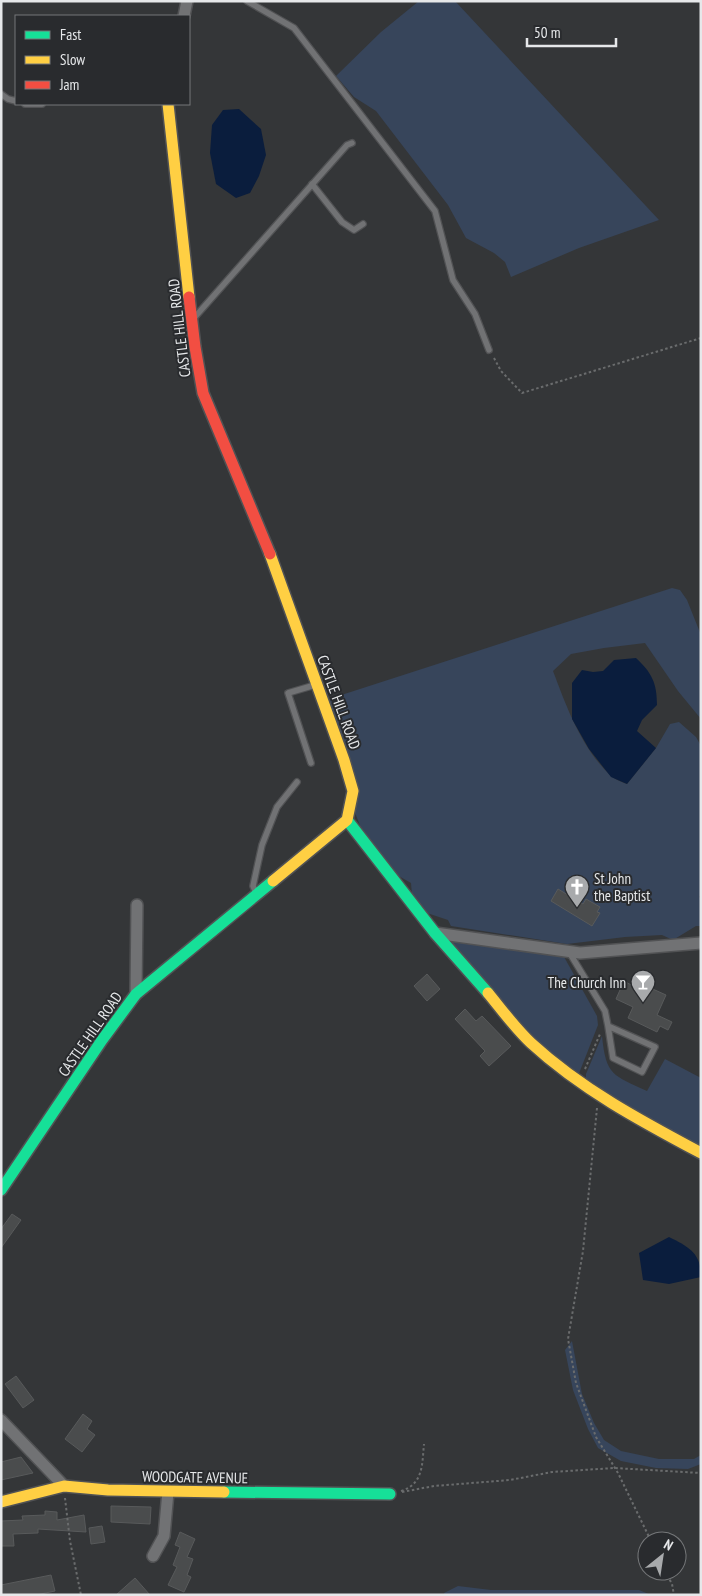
<svg xmlns="http://www.w3.org/2000/svg" width="702" height="1596" font-family="'PT Sans Narrow',sans-serif">
  <rect width="100%" height="100%" fill="#343638"/>
  <g fill="#37455b">
    <path d="M419,1H455L659,220L579,248L511,277L505,262L494,253L466,238L448,205L376,111L354,97L336,76L381,32Z"/>
    <path d="M672,588L680,590L687,600L701,635V719L678,691L645,643L604,648L571,654L553,671C567,708 581,747 610,775C614,779 621,782 627,784L656,748L670,724L679,722L696,737L701,746V895L699,897L701,898V926H696L673,940L662,935L625,937L567,944L451,926L448,920L427,913L412,895L411,883L397,875L364,836L354,810L329,699Z"/>
    <path d="M451,938L563,955L597,1016L598,1025L578,1076L540,1044L452,946Z"/>
    <path d="M602,1036C606,1076 613,1075 647,1091L665,1059L701,1078V1148L643,1119L586,1078V1074Z"/>
    <path d="M572,1341L582,1394L594,1423L604,1440L621,1451L659,1459H694L701,1455V1464L688,1469L656,1468L621,1461L598,1448L588,1429L573,1390L565,1350Z"/>
    <path d="M458,1586L491,1590H639L651,1595H445L444,1593Z"/>
  </g>
  <g fill="#0a1d3d">
    <path d="M239,109L261,129L266,155L259,176L250,193L236,198L216,184L210,153L212,125L223,110Z"/>
    <path d="M636,658C652,673 657,683 657,705L642,720L637,731L656,748L627,784L611,777L589,749L572,719V683L582,670L593,672L603,671L614,660Z"/>
    <path d="M669,1237C689,1247 701,1253 701,1277L669,1284L643,1280L639,1253Z"/>
  </g>
  <g fill="#4a4c4d" stroke="#585a5b">
    <path d="M558,889L583,904L586,899L600,907L597,912L600,913L592,926L551,901Z"/>
    <path d="M427,974L440,989L427,1001L414,986Z"/>
    <path d="M624,981L633,986L635,981L666,995L657,1015L672,1022L668,1030L660,1026L657,1032L628,1018L633,1007L616,999Z"/>
    <path d="M465,1009L476,1021L482,1016L511,1046L489,1066L480,1056L485,1051L455,1019Z"/>
    <path d="M12,1214L21,1220L1,1248V1229Z"/>
    <path d="M16,1376L34,1400L23,1408L5,1384Z"/>
    <path d="M83,1414L92,1421L87,1429L95,1435L82,1452L65,1439Z"/>
    <path d="M21,1457L33,1473L1,1480V1462Z"/>
    <path d="M111,1506L151,1507L150,1524L111,1522Z"/>
    <path d="M45,1511L57,1512V1520L84,1515L86,1532L38,1529V1533L13,1534L14,1546H1V1521L23,1520L22,1516L45,1515Z"/>
    <path d="M102,1526L105,1542L91,1544L89,1528Z"/>
    <path d="M180,1532L195,1539L187,1557L193,1559L187,1575L191,1577L184,1592L168,1585L177,1567L173,1565L180,1547L175,1545Z"/>
    <path d="M51,1575L55,1591L36,1595H1V1585Z"/>
    <path d="M135,1578L150,1595H116Z"/>
  </g>
  <g fill="none" stroke-linecap="round" stroke-linejoin="round">
    <defs>
      <g id="lane">
        <path d="M247,1L294,28L435,211L453,280L475,314L489,350"/>
        <path d="M1,94L8,99L16,101"/>
        <path d="M25,104H42"/>
        <path d="M312,184L342,222L354,230L363,224"/>
        <path d="M194,318L347,145L352,143"/>
        <path d="M311,763L288,693L315,685"/>
        <path d="M256,893L253,886L262,845L277,807L297,782"/>
        <path d="M569,952L605,1011L608,1026L655,1047L642,1072L613,1058L608,1026"/>
      </g>
      <g id="street">
        <path d="M184,16L187,1"/>
        <path d="M435,933L580,953L701,943"/>
        <path d="M136,994L137,905"/>
        <path d="M1,1420L64,1486"/>
        <path d="M153,1556L164,1536L168,1492"/>
      </g>
      <g id="fast">
        <path d="M347,820L435,933L488,993"/>
        <path d="M1,1190L102,1040L136,994L273,881"/>
        <path d="M224,1492L390,1494"/>
      </g>
      <g id="slow">
        <path d="M168,104L189,297"/>
        <path d="M270,554L344,760L353,791L347,820L273,881"/>
        <path d="M488,993C502,1010 515,1028 531,1043C581,1089 641,1121 701,1153"/>
        <path d="M1,1502L64,1486L108,1490L224,1492"/>
      </g>
      <path id="jam" d="M189,297L195,347L203,393L270,554"/>
    </defs>
    <use href="#lane" stroke="#515254" stroke-width="8"/>
    <use href="#street" stroke="#515254" stroke-width="14"/>
    <use href="#fast" stroke="#515254" stroke-width="14"/>
    <use href="#slow" stroke="#515254" stroke-width="14"/>
    <use href="#jam" stroke="#515254" stroke-width="14"/>
    <g stroke="#6a6c6d" stroke-width="2" stroke-dasharray="2.5 2.5" stroke-linecap="butt">
      <path d="M494,358L501,371L522,393L701,338"/>
      <path d="M585,1069L600,1034"/>
      <path d="M597,1108L583,1251L568,1339L576,1383L596,1437L618,1473L651,1541"/>
      <path d="M401,1491C424,1484 422,1463 424,1444"/>
      <path d="M402,1492L434,1486L510,1480L552,1472L614,1468L701,1473"/>
      <path d="M65,1498L70,1541L81,1595"/>
      <path d="M665,1571L672,1584L674,1595"/>
    </g>
    <use href="#lane" stroke="#717274" stroke-width="5.5"/>
    <use href="#street" stroke="#717274" stroke-width="11"/>
    <use href="#fast" stroke="#16e098" stroke-width="11"/>
    <use href="#slow" stroke="#ffcf43" stroke-width="11"/>
    <use href="#jam" stroke="#f24e42" stroke-width="11"/>
  </g>
  <defs>
    <symbol id="church-pin" viewBox="-11 -11 22 30"><path d="M0 17L-7.5 6A9.5 9.5 0 1 1 7.5 6Z" fill="#a8aaac" stroke="#292b2e"/><path d="M-1.2-6h2.4v3.5h3.3v2.4h-3.3V6h-2.4V-.1h-3.3v-2.4h3.3Z" fill="#fff"/></symbol>
    <symbol id="bar-pin" viewBox="-11 -11 22 30"><path d="M0 17L-7.5 6A9.5 9.5 0 1 1 7.5 6Z" fill="#a8aaac" stroke="#292b2e"/><path d="M-6-5H6L.8 .8V4.5H3.5V6h-7V4.5H-.8V.8Z" fill="#fff"/></symbol>
  </defs>
  <g fill-rule="evenodd">
    <use href="#church-pin" x="563" y="873" width="28" height="38"/>
    <use href="#bar-pin" x="629" y="968" width="28" height="38"/>
  </g>
  <g text-anchor="middle" dominant-baseline="central" stroke-width="4" stroke-linejoin="round" paint-order="stroke">
    <g font-size="15" fill="#e6e8ea" stroke="#292b2e">
      <text transform="translate(179 328) rotate(-97)">CASTLE HILL ROAD</text>
      <text transform="translate(339 702) rotate(70)">CASTLE HILL ROAD</text>
      <text transform="translate(90 1034) rotate(-55)">CASTLE HILL ROAD</text>
      <text transform="translate(195 1477) rotate(1)">WOODGATE AVENUE</text>
    </g>
    <g font-size="15" fill="#e6e8ea" stroke="#292b2e" text-anchor="start">
      <text x="594" y="878">St John<tspan x="594" dy="17">the Baptist</tspan></text>
      <text x="626" y="982" text-anchor="end">The Church Inn</text>
    </g>
  </g>
  <rect width="702" height="1596" fill="none" stroke="#e6e8ea" stroke-width="5"/>
  <rect x="15" y="15" width="175" height="90" fill="#292b2e" stroke="#757779"/>
  <rect x="25" y="31" width="25" height="8" fill="#16e098" stroke="#757779"/>
  <text x="60" y="40" font-size="15" fill="#e6e8ea">Fast</text>
  <rect x="25" y="56" width="25" height="8" fill="#ffcf43" stroke="#757779"/>
  <text x="60" y="65" font-size="15" fill="#e6e8ea">Slow</text>
  <rect x="25" y="81" width="25" height="8" fill="#f24e42" stroke="#757779"/>
  <text x="60" y="90" font-size="15" fill="#e6e8ea">Jam</text>
  <g transform="translate(662 1556) rotate(30)"><circle r="24" fill="#292b2e" stroke="#757779"/>
  <path d="M0-4L9 19L0 12L-9 19Z" fill="#a8aaac"/>
  <text y="-8" font-size="14" font-weight="bold" text-anchor="middle" fill="#e6e8ea">N</text>
  </g>
  <path d="M527 38v8h89v-8" fill="none" stroke="#e6e8ea" stroke-width="2.5"/>
  <text x="534" y="38" font-size="15" fill="#e6e8ea" stroke="#292b2e" stroke-width="4" paint-order="stroke">50 m</text>
</svg>
